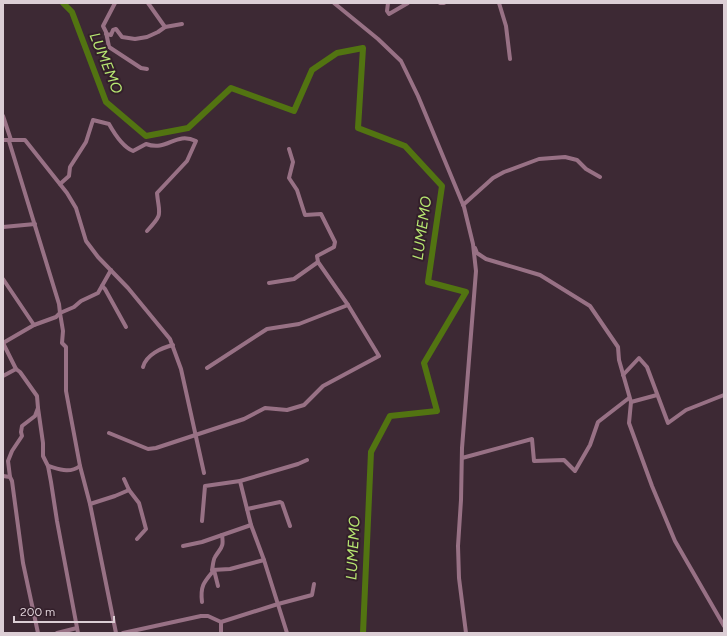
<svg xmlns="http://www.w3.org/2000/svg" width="727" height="636" font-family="Figtree,sans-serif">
  <rect width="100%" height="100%" fill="#3d2934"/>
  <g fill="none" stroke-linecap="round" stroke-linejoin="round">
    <path stroke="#527411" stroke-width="6" d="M63,3L72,12L106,102L146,136L188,128L231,88L294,111L312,70L337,53L363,48L358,128L405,146L442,186L428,282L466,292L424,363L437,411L390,416L371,452L363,633"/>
    <g stroke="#987185" stroke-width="4">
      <path d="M115,3L103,26L106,32L109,47L141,68L147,69"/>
      <path d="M148,3L165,27"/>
      <path d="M334,3L378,39L401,61L418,96L464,207L473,244L476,271L462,448L461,500L458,546L459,578L466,633"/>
      <path d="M388,3L387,11L389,14L408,3"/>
      <path d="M440,3H444"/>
      <path d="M499,3L506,26L510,59"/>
      <path d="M106,34L111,35L113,30L116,29L122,37L135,39L147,37L158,32L165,27L182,24"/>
      <path d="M3,116L11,140"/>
      <path d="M3,140H25L67,193L76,208L86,241L98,257L128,288L170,339L181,369L204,473"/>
      <path d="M289,149L293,162L289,178L297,190L305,215L321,214L335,242L334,247L317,256L318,262"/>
      <path d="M60,184L69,176L70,167L86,142L93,120L109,124C114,133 123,147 133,151L146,144C168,152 175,131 196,141L187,161L157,193C159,215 164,213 147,231"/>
      <path d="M463,205L493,178L504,172L539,159L565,157L577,160L586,169L600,177"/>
      <path d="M3,227L35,224"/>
      <path d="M475,248L477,253L486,259L540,275L590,306L618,347L619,360L631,402L629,423L652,486L675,541L724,626"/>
      <path d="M111,270L98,293L81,301L74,307L60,313L63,331L62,343L66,347V391L80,466L90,504L116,633"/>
      <path d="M3,279L34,325"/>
      <path d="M102,286L105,289L126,327"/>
      <path d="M3,343L34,325L56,317L60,313L59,304L9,141"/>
      <path d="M3,343L16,369L3,376"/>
      <path d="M143,367C146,355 161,348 173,345"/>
      <path d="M207,368L267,329L299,324L348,305"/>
      <path d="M623,375L639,358L647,367L668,423L686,410L724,395"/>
      <path d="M631,402L657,395"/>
      <path d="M38,408L43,443V456L48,466L51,482L57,521L78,633"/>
      <path d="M109,433L148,449L156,448L244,419L265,408L287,410L304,405L323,386L379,356L348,305L318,262L294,279L269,283"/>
      <path d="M462,458L532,439L534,461L564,460L575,471L590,445L598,422L629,398"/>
      <path d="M48,466C59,469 69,474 80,466"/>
      <path d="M3,476L10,477L12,481L23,563L38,633"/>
      <path d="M10,477L8,461L12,451L22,436L21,432L22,426L35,416L38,408L37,396L20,372L16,369"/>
      <path d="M124,479L129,490L139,503L146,529L137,539"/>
      <path d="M240,481L251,525L264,560L287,633"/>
      <path d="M90,504L115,496L129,490"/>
      <path d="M247,509L280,502L282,503L290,526"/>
      <path d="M202,521L205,486L240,481L298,464L307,460"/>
      <path d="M222,535C224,548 221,547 215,557C213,560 213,566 212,570L230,569L264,560"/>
      <path d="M183,546L202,542L251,525"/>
      <path d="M214,570L218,586"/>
      <path d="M202,602C200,586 204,582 214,570"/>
      <path d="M57,633L77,628"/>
      <path d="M123,633L201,616H208L221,622L278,604L312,595L314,584"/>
      <path d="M221,633V622"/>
    </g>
  </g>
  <g text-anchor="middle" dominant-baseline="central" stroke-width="4" stroke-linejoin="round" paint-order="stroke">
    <g font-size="15" font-style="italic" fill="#b8e872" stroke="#331f2a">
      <text transform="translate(106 63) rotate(68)">LUMEMO</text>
      <text transform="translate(422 228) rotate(-82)">LUMEMO</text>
      <text transform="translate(353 548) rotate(-87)">LUMEMO</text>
    </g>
  </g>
  <rect width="727" height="636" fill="none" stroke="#dcced5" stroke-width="8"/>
  <path d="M14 616v6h100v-6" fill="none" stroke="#dcced5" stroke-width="2"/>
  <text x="20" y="616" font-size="12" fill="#dcced5" stroke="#331f2a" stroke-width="3" paint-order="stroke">200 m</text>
</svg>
